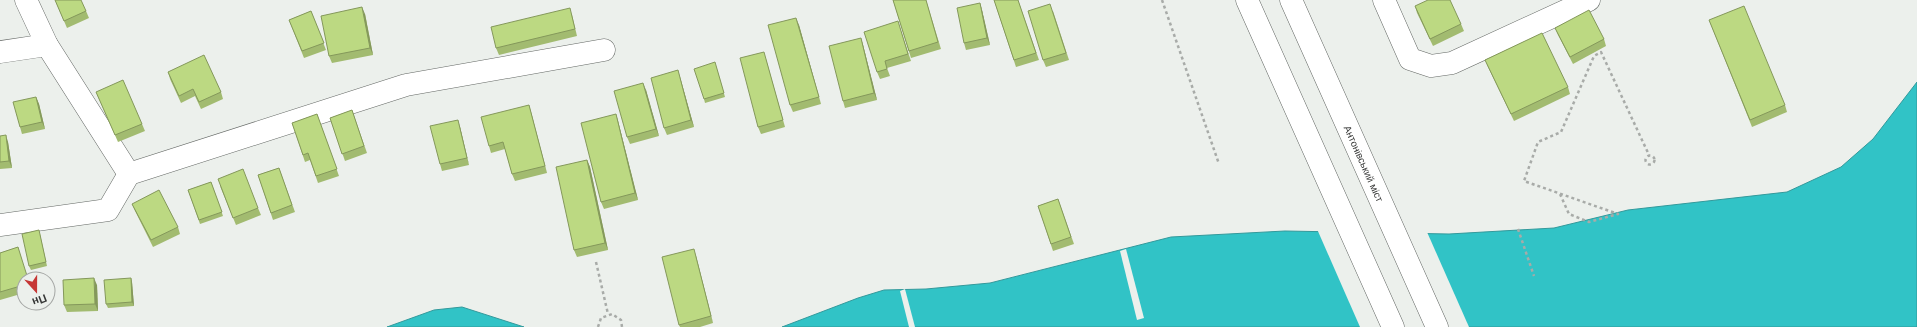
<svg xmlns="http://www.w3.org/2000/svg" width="1917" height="327" font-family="Arial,sans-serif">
  <rect width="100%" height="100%" fill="#ecf0ec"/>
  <g fill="#31c3c6" stroke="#33999b">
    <path d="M1917,82V327H782L858,298L884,290L926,289L990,283L1171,237L1285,231L1449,234L1554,228L1628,210L1787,192L1841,167L1873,139Z"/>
    <path d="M462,307L524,327H387L434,310Z"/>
  </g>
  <g fill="#ecf0ec">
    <path d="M1317,229L1427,232L1469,327H1360Z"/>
    <path d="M1126,249L1144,318L1137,320L1120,251Z"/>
    <path d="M905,289L915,327H909L900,291Z"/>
  </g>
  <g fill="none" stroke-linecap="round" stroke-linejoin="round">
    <defs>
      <g id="minor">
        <path d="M26,0L47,45L129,174"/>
        <path d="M1384,0L1410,59L1431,66L1452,63L1589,0"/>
        <path d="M0,52L47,45"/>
        <path d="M0,225L108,210L129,174L406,85L604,50"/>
      </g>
      <g id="highway">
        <path d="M1247,0L1393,327"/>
        <path id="s1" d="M1291,0L1437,327"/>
      </g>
    </defs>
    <use href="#minor" stroke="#646865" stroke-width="23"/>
    <use href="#highway" stroke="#646865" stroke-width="23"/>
    <g stroke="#a8aba8" stroke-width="2.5" stroke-dasharray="3 3" stroke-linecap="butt">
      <path d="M1162,0L1219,164"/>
      <circle cx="1650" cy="160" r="4.5"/>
      <path d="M1560,194L1569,214L1589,222L1618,214L1524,181L1538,142L1561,132L1594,56L1601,52L1649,155"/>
      <path d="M1518,229L1534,276"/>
      <path d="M596,262L608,314"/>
      <path d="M598,327L601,318L612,314L621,320L622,327"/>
    </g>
    <use href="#minor" stroke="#fff" stroke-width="22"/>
    <use href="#highway" stroke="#fff" stroke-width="22"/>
  </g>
  <g fill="#a2bb70">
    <path d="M55,0L86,11L89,18L67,28Z"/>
    <path d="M893,0H926L941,49L911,58Z"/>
    <path d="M994,0H1018L1039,60L1016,67Z"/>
    <path d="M980,3L982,10L990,45L966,50L964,43Z"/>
    <path d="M1415,6L1461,24L1464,31L1433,46L1417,13Z"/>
    <path d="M311,11L326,50L304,58L289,20Z"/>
    <path d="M1053,11L1069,60L1046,67L1043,60Z"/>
    <path d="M365,14L373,55L332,63L329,56Z"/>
    <path d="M572,15L577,36L499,55L496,48Z"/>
    <path d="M1709,20L1785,105L1787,112L1752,127Z"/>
    <path d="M799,25L821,104L793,112L790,105Z"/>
    <path d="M900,28L911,61L887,68L890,76L880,79L877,72Z"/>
    <path d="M1555,28L1604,39L1606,46L1573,64L1558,35Z"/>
    <path d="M861,38L863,45L877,100L845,108L843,101Z"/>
    <path d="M766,59L785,127L761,134L758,127Z"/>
    <path d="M1485,60L1568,87L1570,94L1514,121L1488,67Z"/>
    <path d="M716,66L725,97L705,103L704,99Z"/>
    <path d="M168,72L221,92L223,99L201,109L195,96L181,103L170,79Z"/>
    <path d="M680,77L694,127L667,135L664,128Z"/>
    <path d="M646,90L659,136L630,144L627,137Z"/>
    <path d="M96,92L142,124L145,131L118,142Z"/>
    <path d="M36,97L39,104L45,129L22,134L20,127Z"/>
    <path d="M529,105L531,112L547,173L515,181L512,174L505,149L491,153L489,146Z"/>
    <path d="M352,110L367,153L345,161L330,118Z"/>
    <path d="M317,114L339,176L318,183L310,160L305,162L292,123Z"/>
    <path d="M616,114L618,121L638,200L604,209L601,202Z"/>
    <path d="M460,127L469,165L442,171L440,164Z"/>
    <path d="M0,136L8,142L12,168L0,169Z"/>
    <path d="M587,160L590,167L608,250L577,257L574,250Z"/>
    <path d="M279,168L295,212L273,220L258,175Z"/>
    <path d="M211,182L223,216L200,224L188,190Z"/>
    <path d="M220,186L258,208L261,215L236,225Z"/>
    <path d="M1058,199L1074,244L1053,251L1038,206Z"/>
    <path d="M132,204L178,227L180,234L153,247L135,211Z"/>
    <path d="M40,234L47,266L31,270L29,266Z"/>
    <path d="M18,247L20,254L24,279V293L0,300V253Z"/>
    <path d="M696,256L713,323L700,327H680L679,325Z"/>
    <path d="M131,278L132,282L134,306L108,308L106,304Z"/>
    <path d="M97,285L98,311L67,312L64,305Z"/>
  </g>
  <g fill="#84985b">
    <path d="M980,3L982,10L990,45L987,38Z"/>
    <path d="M362,7L365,14L373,55L370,48Z"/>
    <path d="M796,18L799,25L821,104L819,97Z"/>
    <path d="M861,38L863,45L877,100L874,93Z"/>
    <path d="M678,70L680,77L694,127L691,120Z"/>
    <path d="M643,83L646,90L659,136L656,129Z"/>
    <path d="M36,97L39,104L45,129L42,122Z"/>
    <path d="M529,105L531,112L547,173L545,166Z"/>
    <path d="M616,114L618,121L638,200L635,193Z"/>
    <path d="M458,120L460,127L469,165L467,158Z"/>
    <path d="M6,135L8,142L12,168L9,161Z"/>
    <path d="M587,160L590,167L608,250L605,243Z"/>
    <path d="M694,249L696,256L713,323L711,316Z"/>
    <path d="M94,278L97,285L98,311L95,304Z"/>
    <path d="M131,278L132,282L134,306L132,302Z"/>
  </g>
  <g fill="#bcd982" stroke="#84985b">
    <path d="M55,0H81L86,11L64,21Z"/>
    <path d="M893,0H926L938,42L909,51Z"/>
    <path d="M994,0H1018L1036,53L1014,60Z"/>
    <path d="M1428,0H1450L1461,24L1430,39L1415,6Z"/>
    <path d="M980,3L987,38L964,43L957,8Z"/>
    <path d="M1050,4L1066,53L1043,60L1028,11Z"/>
    <path d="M1744,6L1785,105L1750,120L1709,20Z"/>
    <path d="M362,7L370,48L329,56L321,16Z"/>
    <path d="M570,8L575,29L496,48L491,27Z"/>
    <path d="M1589,10L1604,39L1570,57L1555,28Z"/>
    <path d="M311,11L324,43L302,51L289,20Z"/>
    <path d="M796,18L819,97L790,105L768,25Z"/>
    <path d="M898,21L908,54L885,61L887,69L877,72L864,32Z"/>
    <path d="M1542,33L1568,87L1511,114L1485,60Z"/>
    <path d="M861,38L874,93L843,101L829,46Z"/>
    <path d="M764,52L783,120L758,127L740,58Z"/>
    <path d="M204,55L221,92L199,102L193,89L179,96L168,72Z"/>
    <path d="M715,62L724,93L704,99L694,69Z"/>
    <path d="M678,70L691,120L664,128L651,78Z"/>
    <path d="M123,80L142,124L115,135L96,92Z"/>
    <path d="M643,83L656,129L627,137L614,91Z"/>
    <path d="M36,97L42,122L20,127L13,102Z"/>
    <path d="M529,105L545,166L512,174L503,142L489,146L481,117Z"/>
    <path d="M352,110L364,146L342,154L330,118Z"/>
    <path d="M317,114L337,169L316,176L308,153L303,155L292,123Z"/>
    <path d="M616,114L635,193L601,202L581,123Z"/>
    <path d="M458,120L467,158L440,164L430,126Z"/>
    <path d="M6,135L9,161L0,162V136Z"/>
    <path d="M587,160L605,243L574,250L556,167Z"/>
    <path d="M279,168L292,205L271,213L258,175Z"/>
    <path d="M243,169L258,208L233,218L218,179Z"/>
    <path d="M211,182L222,212L199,220L188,190Z"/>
    <path d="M159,190L178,227L151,240L132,204Z"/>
    <path d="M1058,199L1071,237L1051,244L1038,206Z"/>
    <path d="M39,230L46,262L29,266L22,234Z"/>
    <path d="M18,247L28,279H24V285L0,292V253Z"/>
    <path d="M694,249L711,316L679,325L662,257Z"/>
    <path d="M94,278L95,304L64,305L63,280Z"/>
    <path d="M131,278L132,302L106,304L104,280Z"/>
  </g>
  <g text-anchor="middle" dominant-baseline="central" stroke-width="4" stroke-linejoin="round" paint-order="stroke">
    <g font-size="10" fill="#373837" stroke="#ecf0ec">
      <text stroke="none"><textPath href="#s1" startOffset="179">Антонівський міст</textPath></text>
    </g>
  </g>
  <g transform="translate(36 291) rotate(159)"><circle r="19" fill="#ecf0ec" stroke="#a4a6a4"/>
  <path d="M0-3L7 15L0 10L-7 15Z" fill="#c63735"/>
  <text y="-6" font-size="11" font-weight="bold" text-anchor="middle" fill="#373837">Пн</text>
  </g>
</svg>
